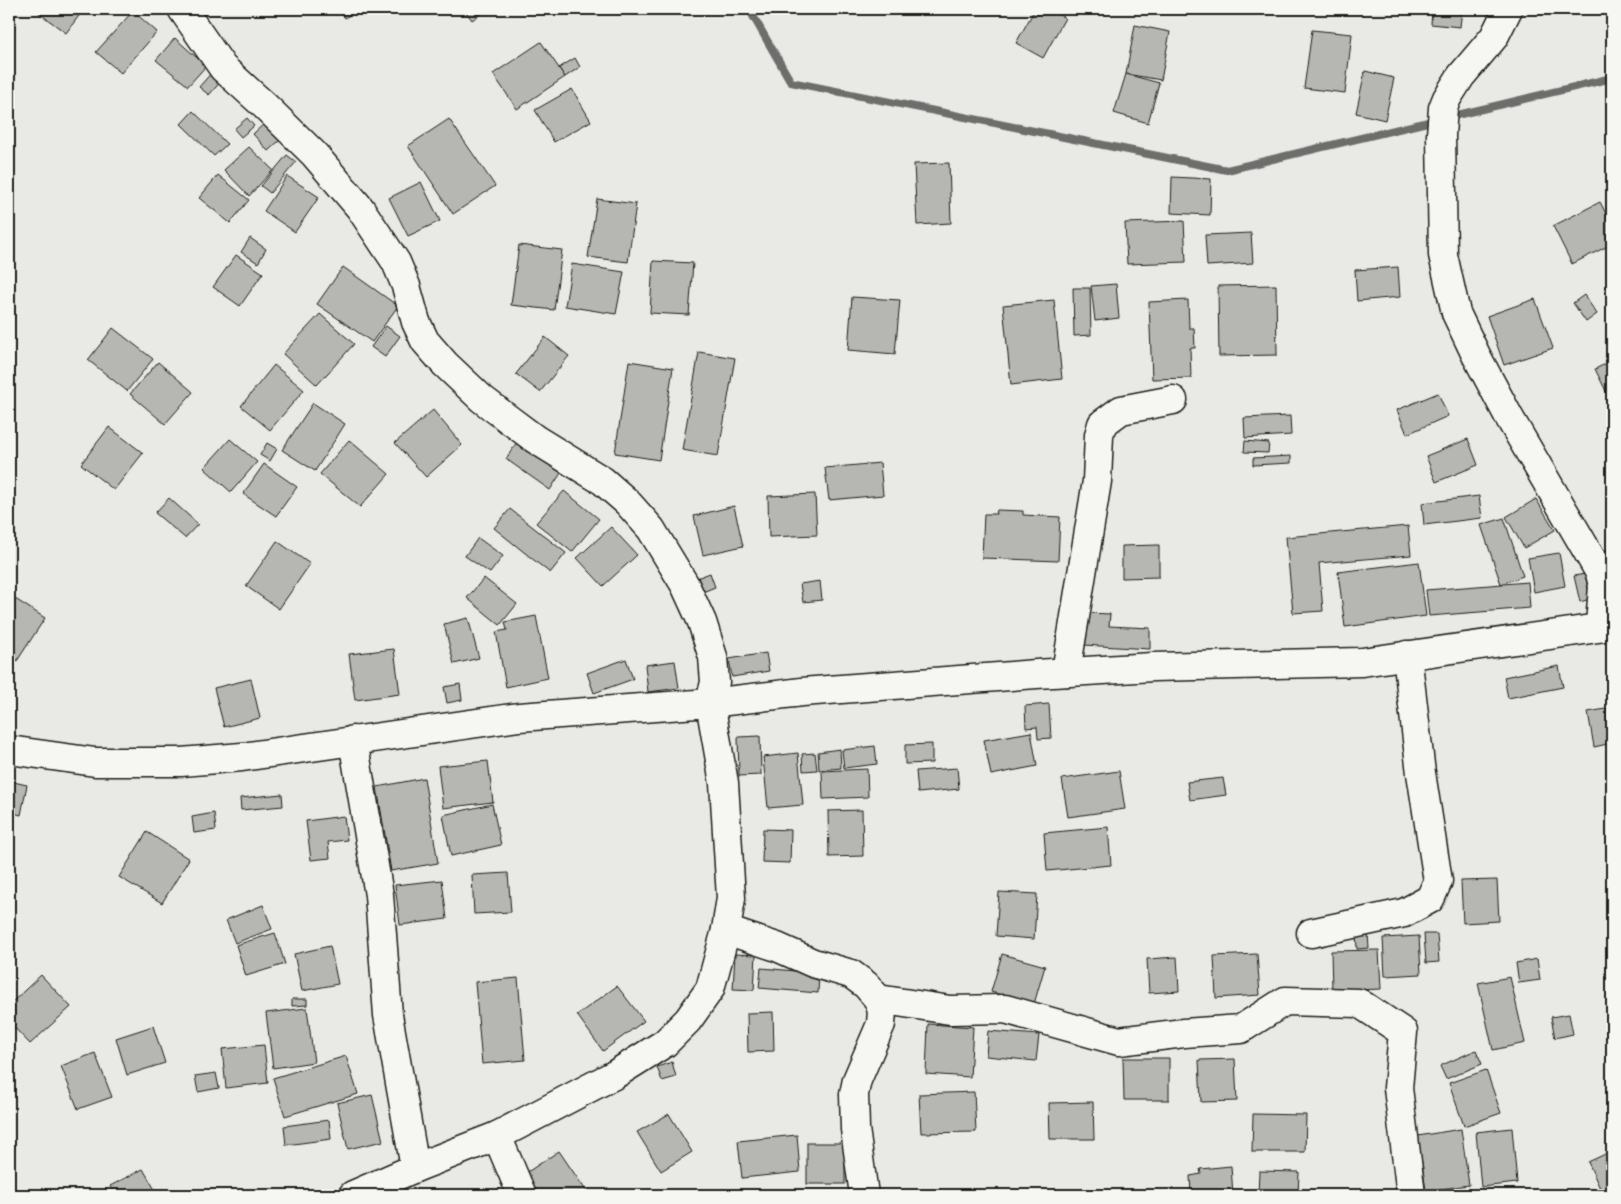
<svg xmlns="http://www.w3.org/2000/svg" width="1621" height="1204" font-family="'Architects Daughter',sans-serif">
  <rect width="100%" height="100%" fill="#e9e9e5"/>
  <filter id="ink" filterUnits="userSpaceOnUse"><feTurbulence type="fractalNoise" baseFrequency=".02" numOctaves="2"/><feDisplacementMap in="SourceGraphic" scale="10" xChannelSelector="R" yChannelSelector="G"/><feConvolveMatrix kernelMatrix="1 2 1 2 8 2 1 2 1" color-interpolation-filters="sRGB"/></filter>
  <g filter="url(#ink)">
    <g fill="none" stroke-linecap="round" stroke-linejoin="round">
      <path stroke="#6d6d6c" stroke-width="8" d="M749,9L791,82L1227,170L1612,78"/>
    </g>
    <g fill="#b6b6b3" stroke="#1c1c1c">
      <path d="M41,9H84L66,33L39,13Z"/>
      <path d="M338,9H359L345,18Z"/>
      <path d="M464,9H488L472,20Z"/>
      <path d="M1035,9H1049L1065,18L1043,58L1016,43Z"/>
      <path d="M1432,9H1462L1460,27L1431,24Z"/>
      <path d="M133,11L157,32L121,73L96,52Z"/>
      <path d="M1135,25L1170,32L1161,80L1126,74Z"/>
      <path d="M1312,30L1352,34L1345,93L1304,88Z"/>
      <path d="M175,38L206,66L188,86L156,60Z"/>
      <path d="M541,42L565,77L517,109L493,74Z"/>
      <path d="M575,58L580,67L565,77L559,68Z"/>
      <path d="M213,71L223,79L209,95L199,87Z"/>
      <path d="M1365,71L1394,78L1385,120L1356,113Z"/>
      <path d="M1126,74L1159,83L1148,123L1114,113Z"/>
      <path d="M572,89L591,121L554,142L535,110Z"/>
      <path d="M193,111L227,144L214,156L181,124Z"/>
      <path d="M247,118L254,126L241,137L234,129Z"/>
      <path d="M449,119L495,186L453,214L408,146Z"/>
      <path d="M265,123L280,140L268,151L253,134Z"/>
      <path d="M249,147L273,170L249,196L224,170Z"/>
      <path d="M287,155L296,162L270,193L261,186Z"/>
      <path d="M949,163L951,223L917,225L914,164Z"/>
      <path d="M218,175L249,200L230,223L199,198Z"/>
      <path d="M287,176L319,197L295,232L264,211Z"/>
      <path d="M1172,177L1211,179L1210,215L1171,213Z"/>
      <path d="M421,182L440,221L408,236L389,198Z"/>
      <path d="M597,199L636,204L628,262L588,257Z"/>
      <path d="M1600,202L1612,225V244L1572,264L1553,226Z"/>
      <path d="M1184,221L1186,262L1127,264L1125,223Z"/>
      <path d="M1251,233L1253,263L1207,266L1205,235Z"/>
      <path d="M250,238L266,249L258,263L241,252Z"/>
      <path d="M519,245L562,250L554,310L511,305Z"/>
      <path d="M236,255L263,273L240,306L213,287Z"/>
      <path d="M653,261L693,263L689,315L650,313Z"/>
      <path d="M572,264L624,272L616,314L565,306Z"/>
      <path d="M343,267L398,306L372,342L317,304Z"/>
      <path d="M1398,267L1400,297L1357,301L1355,270Z"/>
      <path d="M1116,284L1119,318L1095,321L1091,286Z"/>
      <path d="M1276,285L1277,355L1219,356L1218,286Z"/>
      <path d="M1073,288H1090L1091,335L1074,336Z"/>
      <path d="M1584,295L1597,314L1586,322L1573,303Z"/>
      <path d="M852,297L900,300L895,354L848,350Z"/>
      <path d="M1535,299L1553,348L1504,365L1487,316Z"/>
      <path d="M1054,300L1062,379L1011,385L1003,305Z"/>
      <path d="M1188,300L1189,328H1194L1195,348H1190L1191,378L1152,379L1149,302Z"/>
      <path d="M320,314L354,344L317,385L283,354Z"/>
      <path d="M386,326L400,336L385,357L371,347Z"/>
      <path d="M113,328L153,359L127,391L88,360Z"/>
      <path d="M545,337L569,356L540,392L516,374Z"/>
      <path d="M699,352L735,358L718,456L682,450Z"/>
      <path d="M629,361L673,368L659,460L615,453Z"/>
      <path d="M1612,361V403L1595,369Z"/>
      <path d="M158,362L193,392L165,424L130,394Z"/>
      <path d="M274,365L304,390L270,430L241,406Z"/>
      <path d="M1438,393L1448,416L1407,434L1397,410Z"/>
      <path d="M313,403L345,424L315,471L282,450Z"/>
      <path d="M433,410L462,445L426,477L395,443Z"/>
      <path d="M1290,416L1291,435L1245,438L1244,418Z"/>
      <path d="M109,427L143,453L114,490L81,464Z"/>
      <path d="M230,439L257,462L231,492L204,468Z"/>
      <path d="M1468,439L1478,465L1436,482L1426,456Z"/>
      <path d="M349,440L389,474L360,507L320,474Z"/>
      <path d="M1245,441L1269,443L1268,453L1244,452Z"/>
      <path d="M517,442L561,473L550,490L506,459Z"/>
      <path d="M267,443L277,449L270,461L260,455Z"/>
      <path d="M1291,456V463L1253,465V458Z"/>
      <path d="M880,463L883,495L829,500L825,468Z"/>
      <path d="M264,464L297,487L276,516L243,494Z"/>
      <path d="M564,491L599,519L572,552L536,523Z"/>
      <path d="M815,494L817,535L769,537L768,496Z"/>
      <path d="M1479,496L1482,518L1424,525L1422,503Z"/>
      <path d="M169,498L198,524L185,538L155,513Z"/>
      <path d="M1536,499L1555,530L1524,548L1506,517Z"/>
      <path d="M734,506L743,546L703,555L694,516Z"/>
      <path d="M510,509L566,553L550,573L494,528Z"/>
      <path d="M997,510L1023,511V515L1060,517L1058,561L982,558L984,514H996Z"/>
      <path d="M1504,518L1523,576L1501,584L1481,525Z"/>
      <path d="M1408,526L1411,555L1319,563L1323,611L1293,613L1286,537Z"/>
      <path d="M611,527L637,555L603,586L577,558Z"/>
      <path d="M478,538L503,556L490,573L465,556Z"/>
      <path d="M277,541L310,564L279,609L246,586Z"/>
      <path d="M1159,545V577L1122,578V546Z"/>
      <path d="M1612,548V583L1598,554Z"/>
      <path d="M1559,553L1565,586L1534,592L1528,558Z"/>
      <path d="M1419,562L1426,616L1345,627L1338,572Z"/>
      <path d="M710,573L715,587L700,593L694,579Z"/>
      <path d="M1585,574L1590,599L1580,602L1574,576Z"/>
      <path d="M484,578L517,604L500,625L467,598Z"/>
      <path d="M820,581L822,600L803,602L800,584Z"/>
      <path d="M1528,582L1530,608L1429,616L1426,590Z"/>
      <path d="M9,595L45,618L17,661L9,656Z"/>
      <path d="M1087,613L1110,614L1109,626L1150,628V649L1084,645Z"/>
      <path d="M536,616L548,678L506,687L496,632L507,630L505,622Z"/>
      <path d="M468,618L479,658L454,664L444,624Z"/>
      <path d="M394,649L400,694L355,700L349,654Z"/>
      <path d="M766,653L769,671L732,677L729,659Z"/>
      <path d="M626,659L633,679L594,693L587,673Z"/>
      <path d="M675,661L679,688L648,692L645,665Z"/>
      <path d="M1559,666L1563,687L1508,698L1504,677Z"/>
      <path d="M251,679L260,718L224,727L214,688Z"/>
      <path d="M460,684L462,700L447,703L444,687Z"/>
      <path d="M1049,704L1051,738L1038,739L1037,727L1026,728L1025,706Z"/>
      <path d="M1612,708V743L1594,747L1588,712Z"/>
      <path d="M1031,732L1037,766L991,775L984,740Z"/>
      <path d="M760,736L761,775L739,776L738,737Z"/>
      <path d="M932,744V763L905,764V745Z"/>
      <path d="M875,746L877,764L844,768L842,750Z"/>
      <path d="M840,749L841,768L819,770L818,752Z"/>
      <path d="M798,753L803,805L768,808L763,757Z"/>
      <path d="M815,753L817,770L803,771L802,754Z"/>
      <path d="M488,761L493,802L443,808L438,766Z"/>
      <path d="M957,768L959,789L918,793L916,771Z"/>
      <path d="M867,769L868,797L823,799L822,771Z"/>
      <path d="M1119,771L1125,809L1068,817L1062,779Z"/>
      <path d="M424,778L438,863L391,871L377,787Z"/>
      <path d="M1223,778L1226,795L1190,800L1187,782Z"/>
      <path d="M9,781L27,785L21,815L9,812Z"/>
      <path d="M282,794L283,806L241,810L240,798Z"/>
      <path d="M492,804L501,845L451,856L443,815Z"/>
      <path d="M862,810L863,856L829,857L828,811Z"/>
      <path d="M214,813L216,830L194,833L192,817Z"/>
      <path d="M344,816L347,840L328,842L330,858L311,860L306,821Z"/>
      <path d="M1108,827L1111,865L1047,871L1044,833Z"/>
      <path d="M763,829L791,830L790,863L762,862Z"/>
      <path d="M147,832L189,859L162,903L119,877Z"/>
      <path d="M508,873L511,912L474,914L472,875Z"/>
      <path d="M442,880L447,919L400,925L395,885Z"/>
      <path d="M1497,880L1499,921L1463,923L1461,881Z"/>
      <path d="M999,892L1037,894L1034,939L996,936Z"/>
      <path d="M263,905L272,929L235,943L226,920Z"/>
      <path d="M275,933L285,964L246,976L236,945Z"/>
      <path d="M1368,933L1369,948L1357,949L1356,934Z"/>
      <path d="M1424,934H1437L1439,962L1426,963Z"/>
      <path d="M1419,936L1421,974L1385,976L1383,938Z"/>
      <path d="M330,946L338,984L302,991L294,954Z"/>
      <path d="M1379,950L1381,989L1332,991L1331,951Z"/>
      <path d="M735,954L756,955L754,990L733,989Z"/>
      <path d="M1002,954L1045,966L1034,1004L991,992Z"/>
      <path d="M1257,954L1260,995L1216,998L1214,956Z"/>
      <path d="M1177,957L1179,991L1149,993L1147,959Z"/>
      <path d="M1537,959L1540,980L1519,983L1516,963Z"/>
      <path d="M761,968L819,973L818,993L759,988Z"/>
      <path d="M41,975L71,1007L30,1044L9,1022V1005Z"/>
      <path d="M1510,977L1525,1043L1493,1050L1478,983Z"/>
      <path d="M518,978L525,1060L482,1064L475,982Z"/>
      <path d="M617,986L644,1021L603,1051L577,1015Z"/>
      <path d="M292,999H307V1005L292,1006Z"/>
      <path d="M307,1008L314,1062L273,1068L266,1013Z"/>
      <path d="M773,1012L774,1051L748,1052L747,1013Z"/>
      <path d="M1569,1014L1573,1034L1555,1038L1551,1017Z"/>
      <path d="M928,1024L973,1027L970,1077L926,1074Z"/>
      <path d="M153,1026L165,1063L127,1075L116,1038Z"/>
      <path d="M988,1031L1039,1035L1036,1061L986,1056Z"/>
      <path d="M264,1045L268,1083L226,1088L222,1049Z"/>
      <path d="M1476,1050L1482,1064L1446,1079L1440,1066Z"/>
      <path d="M95,1053L112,1097L78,1109L61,1066Z"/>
      <path d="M346,1056L358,1094L285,1116L273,1078Z"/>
      <path d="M1123,1058H1169V1100H1124Z"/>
      <path d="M1235,1059L1237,1101L1201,1102L1199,1060Z"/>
      <path d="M672,1062L676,1077L662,1081L657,1067Z"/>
      <path d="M1486,1070L1501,1113L1464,1126L1449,1083Z"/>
      <path d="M216,1073L219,1088L198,1092L195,1076Z"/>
      <path d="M974,1092L976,1132L921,1133L919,1094Z"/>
      <path d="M372,1095L383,1141L348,1149L337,1103Z"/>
      <path d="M1093,1102L1094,1139H1050L1049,1103Z"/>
      <path d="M669,1114L692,1152L661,1171L637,1132Z"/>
      <path d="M1253,1114L1306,1115L1305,1152H1252Z"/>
      <path d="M329,1120L331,1139L286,1145L284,1126Z"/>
      <path d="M1512,1128L1517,1183L1481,1187L1476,1132Z"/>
      <path d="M1461,1129L1469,1185L1426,1191L1418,1136Z"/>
      <path d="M797,1135L800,1172L742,1178L738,1141Z"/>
      <rect x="807" y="1143" width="38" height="41"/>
      <path d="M559,1151L589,1195H537L523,1175Z"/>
      <path d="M1612,1151V1194L1603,1195L1588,1162Z"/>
      <path d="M1231,1166L1233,1195H1191L1190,1176L1201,1174L1200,1169Z"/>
      <path d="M143,1169L158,1195H115L110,1186Z"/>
      <path d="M1259,1171L1299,1172L1298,1195H1258Z"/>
    </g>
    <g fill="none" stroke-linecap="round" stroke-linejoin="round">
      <defs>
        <g id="minor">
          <path d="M182,9L223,68L264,105L314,154L360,208L396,262L406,286L416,322L425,341L445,364L482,399L507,418L535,439L603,481L627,502L651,529L685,585L702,622L713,657L715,682L710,703L724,783L731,898L726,930L710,989L688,1020L665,1043L614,1075L497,1136L415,1168L353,1195"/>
          <path d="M1508,9L1494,37L1461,76L1447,98L1443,108L1441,135L1443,255L1456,313L1476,355L1509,417L1600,573L1603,586L1600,625L1603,627"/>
          <path d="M1066,672L1097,481L1099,435L1102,424L1121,410L1173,400"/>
          <path d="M353,740L379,895L388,1015L415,1168"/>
          <path d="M9,750L95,762H181L242,757L519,717L710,703L802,692L1036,674L1153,667L1362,662L1612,626"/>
          <path d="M726,930L777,947L813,963L851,974L866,985L878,999L882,1011L881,1024L857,1080L854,1094L855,1129L864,1195"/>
          <path d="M1311,933L1404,913L1430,899L1438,881L1421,773L1407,655"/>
          <path d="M878,999L950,1010L1005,1009L1119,1041L1184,1033L1241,1029L1285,1001L1359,1003L1403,1032L1398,1088L1411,1195"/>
          <path d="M497,1136L522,1195"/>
        </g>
      </defs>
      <use href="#minor" stroke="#1c1c1c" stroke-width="31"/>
      <use href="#minor" stroke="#f6f6f2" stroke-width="28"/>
    </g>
  </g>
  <rect width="1621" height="1204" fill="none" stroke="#f6f6f2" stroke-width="30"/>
  <rect x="15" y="15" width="1591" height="1174" fill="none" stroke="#1c1c1c" stroke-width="2" filter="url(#ink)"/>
</svg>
